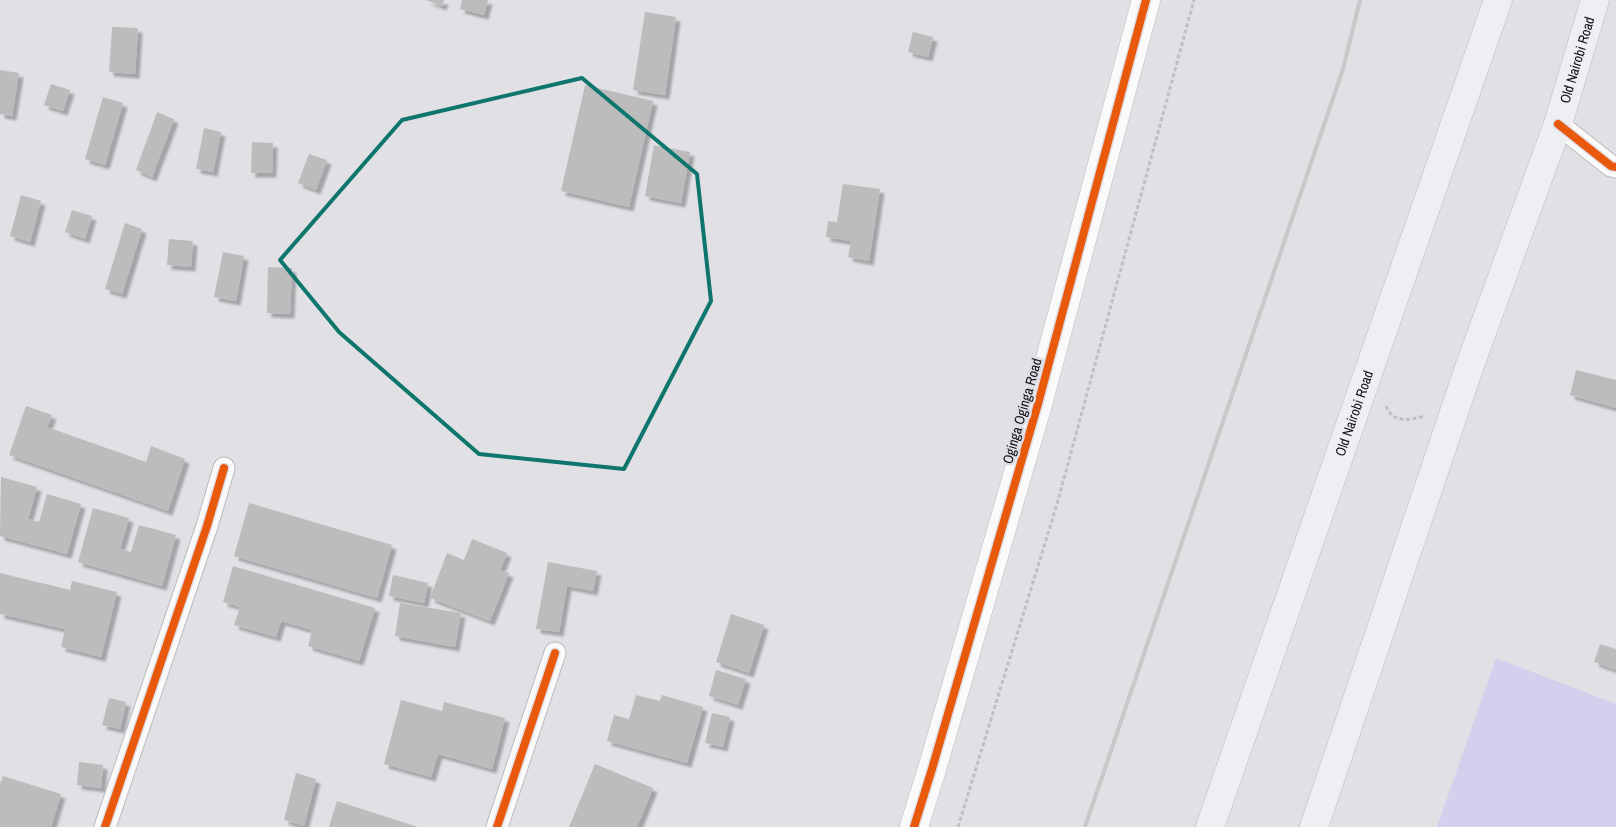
<svg xmlns="http://www.w3.org/2000/svg" width="1616" height="827" viewBox="0 0 1616 827" font-family="'Archivo Narrow',sans-serif">
<defs>
<filter id="shadow"><feDropShadow dx="4.5" dy="4.5" stdDeviation="1" flood-color="#0004"/></filter>
</defs>
<rect width="100%" height="100%" fill="#e0e0e5"/>
<!-- green -->
<path fill="#d2d0ed" d="M1496,658L1616,704V827H1437Z"/>
<!-- building -->
<path fill="#bcbcbd" filter="url(#shadow)" d="M426,0H444L442,6Z
M462,0H488L484,15L460,9Z
M645,12L676,17L665,95L633,90Z
M112,27L138,28L135,74L109,72Z
M913,32L933,37L928,57L908,52Z
M0,70L19,73L12,116L0,114Z
M51,84L70,90L63,111L44,105Z
M585,85L653,101L629,207L561,191Z
M103,97L123,103L105,165L85,159Z
M157,112L174,119L152,177L136,170Z
M204,128L221,132L213,172L196,169Z
M252,142L273,143L272,173H251Z
M654,145L690,152L681,203L645,196Z
M309,154L327,160L316,190L298,183Z
M843,184L880,189L869,261L848,257L851,241L826,237L828,221L837,222Z
M21,195L41,201L30,242L10,236Z
M72,210L92,216L85,239L65,232Z
M125,223L142,229L122,294L105,289Z
M169,239L193,241L191,267L167,265Z
M223,252L244,256L236,301L214,297Z
M268,267L292,268L290,314L267,313Z
M1576,370L1616,380V408L1570,395Z
M26,406L52,415L47,427L146,462L151,446L185,459L168,511L9,455Z
M1,477L37,487L28,519L39,522L47,494L81,504L67,554L0,536Z
M249,503L392,545L377,598L234,556Z
M93,508L129,518L120,549L131,552L139,525L176,535L162,586L78,562Z
M472,539L507,553L500,570L509,573L490,621L430,598L447,553L464,560Z
M548,562L597,571L593,591L567,586L559,632L536,629Z
M233,566L375,608L359,661L308,646L312,630L281,621L276,637L234,625L240,607L223,602Z
M0,573L70,590L72,581L117,592L101,657L61,647L65,629L0,614Z
M393,575L428,583L424,603L389,596Z
M400,603L461,613L455,647L395,636Z
M731,614L764,625L749,673L716,662Z
M1600,644L1616,649V670L1594,662Z
M716,670L746,679L738,705L709,696Z
M636,695L660,701L662,695L703,707L687,763L607,741L614,715L629,719Z
M109,698L126,702L120,729L102,725Z
M401,700L442,711L444,702L505,718L492,769L438,754L431,777L384,764Z
M712,713L730,717L723,747L705,743Z
M79,762L103,765L101,788L77,785Z
M595,764L653,788L637,827H569Z
M296,773L316,779L304,826L284,820Z
M3,776L61,794L51,827H0V784Z
M337,801L418,827H329Z"/>
<g fill="none" stroke-linecap="round" stroke-linejoin="round">
<!-- street casing -->
<g stroke="#bcbcbf" stroke-width="23">
<path id="street" d="M1558,124L1611,166L1616,167
M105,827L207,526L224,468
M497,827L555,653"/>
</g>
<!-- secondary casing -->
<g stroke="#bcbcbf" stroke-width="29">
<path id="secondary" d="M914,827L932,769L1038,404L1146,0"/>
</g>
<!-- highway casing -->
<g stroke="#bbbbbd" stroke-width="29">
<g id="highway">
<path id="s1" d="M1210,827L1498,0"/>
<path id="s2" d="M1314,827L1470,365L1558,124L1595,0"/>
</g>
</g>
<!-- path -->
<path stroke="#c0c0c1" stroke-width="3" stroke-dasharray="4 2.5" stroke-linecap="butt" d="M1386,406C1393,424 1409,420 1425,416
M958,827L1057,504L1194,0"/>
<!-- street -->
<use href="#street" stroke="#fafafb" stroke-width="21"/>
<!-- secondary -->
<use href="#secondary" stroke="#fafafb" stroke-width="28"/>
<!-- highway -->
<use href="#highway" stroke="#efeff3" stroke-width="28"/>
<!-- rail -->
<path stroke="#c8c8c9" stroke-width="4" d="M1085,827L1343,69L1360,0"/>
<!-- cycleway casing -->
<g stroke="#dfdee7" stroke-width="11">
<path id="cycleway" d="M1558,124L1611,166L1616,167
M105,827L207,526L224,468
M497,827L555,653
M914,827L932,769L1038,404L1146,0"/>
</g>
<!-- cycleway -->
<use href="#cycleway" stroke="#e8590c" stroke-width="8"/>
</g>
<!-- marked area -->
<path fill="none" stroke="#0f766e" stroke-width="4" stroke-linejoin="round" d="M582,78L697,174L711,301L624,469L479,454L339,332L280,260L402,120Z"/>
<g text-anchor="middle" dominant-baseline="central" stroke-width="5" stroke-linejoin="round" paint-order="stroke">
<!-- street labels -->
<g font-size="14" fill="#0f0f12" stroke="#dfdee7">
<text stroke="none"><textPath href="#s2" startOffset="811">Old Nairobi Road</textPath></text>
<text transform="translate(1022 411) rotate(-74)">Oginga Oginga Road</text>
<text stroke="none"><textPath href="#s1" startOffset="438">Old Nairobi Road</textPath></text>
</g>
</g>
</svg>
